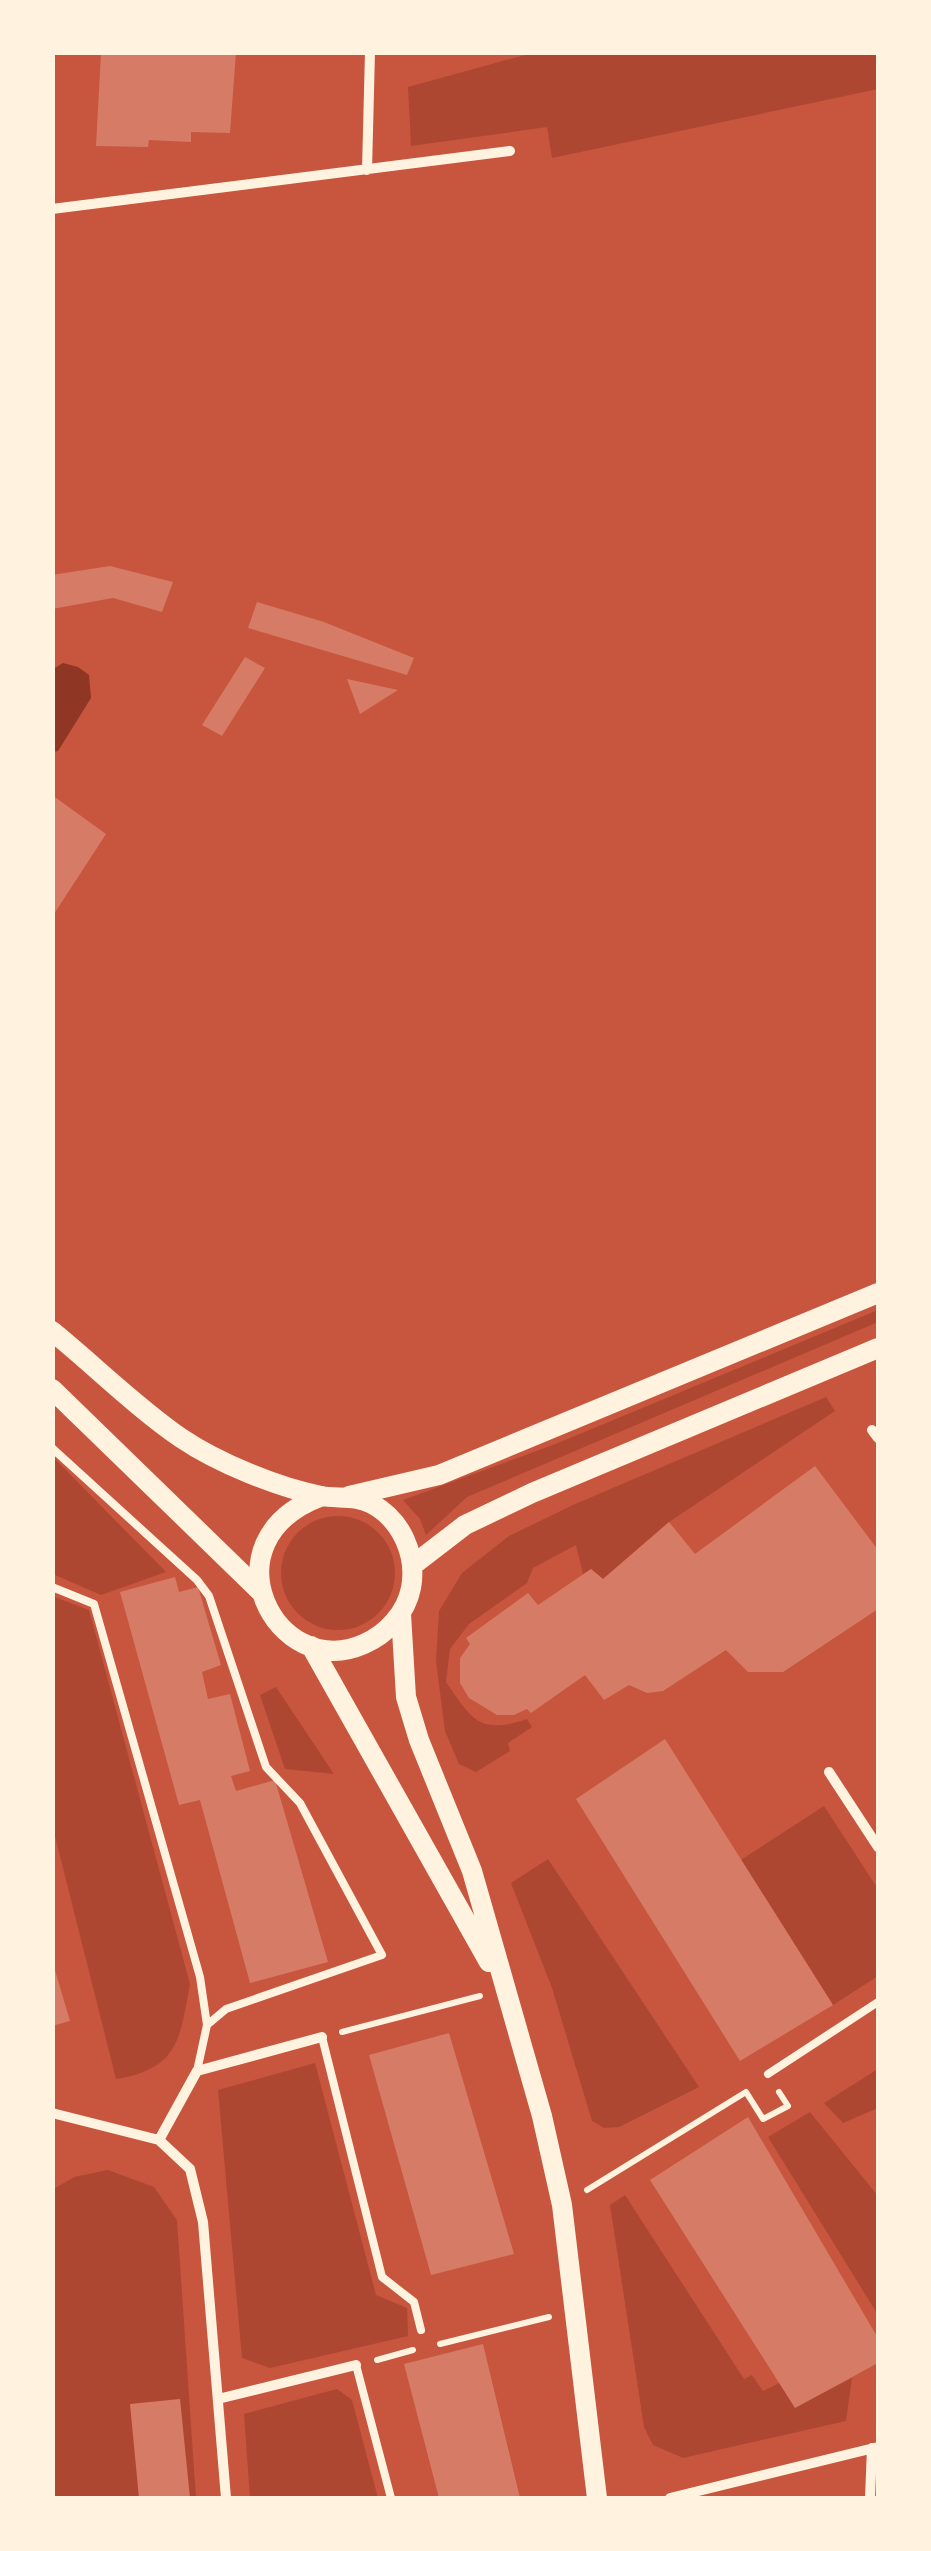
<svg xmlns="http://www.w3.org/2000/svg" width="931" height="2551" viewBox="0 0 931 2551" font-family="Overpass,sans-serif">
<rect width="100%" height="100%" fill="#c8553d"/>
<!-- green -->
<path fill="#ae4732" d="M536,52L878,53V89L552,158L547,127L411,146L408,87Z
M878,1310V1322L467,1497L426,1535L420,1519L403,1500L558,1443Z
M826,1397L835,1411L669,1522L603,1579L591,1569L583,1574L576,1545L533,1568L527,1583L469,1624L450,1649L446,1682C472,1720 480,1735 527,1719L532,1727L508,1743L510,1751L476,1772L459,1764L445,1731L436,1661L439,1611L462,1573L509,1536L573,1505Z
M55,1459L166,1572L101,1595L53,1574Z
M281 1573a57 57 0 1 1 114 0a57 57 0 1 1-114 0Z
M52,1596L89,1610L190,1984C180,2038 179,2069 116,2079L53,1828Z
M276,1687L334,1774L285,1769L260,1695Z
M824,1806L878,1889V1976L833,2005L741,1860Z
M548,1859L699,2087L619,2127L604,2128L592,2121L552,1988L511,1883Z
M315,2063L376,2295L407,2308L408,2336L270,2368L242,2358L218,2090Z
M878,2069V2108L843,2123L824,2103Z
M810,2112L878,2196V2315L768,2137Z
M108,2170L154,2187L177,2220L196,2498H53L52,2190L74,2177Z
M625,2195L744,2379L752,2375L763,2391L781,2382L796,2407L852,2378L846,2421L683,2458L653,2445L644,2427L610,2205Z
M337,2389L352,2400L378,2498H250L244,2414Z"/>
<!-- water -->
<path fill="#8f3625" d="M63,663L78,667L89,675L91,698L58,751L53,752V669Z"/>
<!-- building -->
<path fill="#d67c66" d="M236,52L230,133L191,132V142L149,140L148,147L96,146L101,53Z
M110,566L173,582L162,612L113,598L52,609V575Z
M257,602L324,622L414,658L407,675L248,628Z
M245,657L265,668L222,736L202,725Z
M347,679L398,690L360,714Z
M52,795L106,834L52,917Z
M815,1466L878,1550V1609L783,1672H748L726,1650L663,1691L647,1693L629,1685L604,1700L585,1675L531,1713L527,1709L514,1715H497L469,1698L460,1683V1658L470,1644L466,1638L528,1593L538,1605L591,1569L603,1579L669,1522L695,1554Z
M175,1577L179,1592L198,1587L221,1665L202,1672L208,1699L230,1694L250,1771L231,1776L236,1791L275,1780L328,1962L250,1983L200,1800L179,1805L120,1592Z
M665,1739L833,2005L740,2061L576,1799Z
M52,1960L70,2021L52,2026Z
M449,2033L514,2254L431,2275L369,2055Z
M748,2117L878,2338V2363L795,2408L650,2180Z
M483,2344L520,2498H439L404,2364Z
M180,2399L190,2498H139L130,2404Z"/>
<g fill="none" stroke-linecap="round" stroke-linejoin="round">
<!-- path -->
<path stroke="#fff3e0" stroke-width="6" d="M342,2032L480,1996
M587,2190L746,2092L763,2119L788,2106L779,2092
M440,2344L549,2317
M377,2360L413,2350"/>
<!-- service -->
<path stroke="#fff3e0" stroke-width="8" d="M52,1448L197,1580L209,1596L266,1767L300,1803L382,1955L226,2009L207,2025
M52,1587L94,1604L200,1977L207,2025L197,2071
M322,2037L382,2277L414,2302L421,2330
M768,2074L878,2002
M356,2365L391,2498"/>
<!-- minor -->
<path stroke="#fff3e0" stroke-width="10" d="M367,170L370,52
M52,209L510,151
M872,1430L878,1438
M829,1772L878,1847
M52,2113L159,2140L190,2169L203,2222L226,2498
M159,2140L197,2071L322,2037
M218,2399L356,2365
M670,2498L878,2447
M870,2498L872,2448"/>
<!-- secondary -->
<path stroke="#fff3e0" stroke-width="20" d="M52,1331C95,1366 136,1407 181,1438C218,1463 277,1487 321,1496C339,1499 355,1495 372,1504C402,1520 417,1556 411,1588C406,1613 387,1634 364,1644C276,1683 202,1540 322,1496
M52,1389L261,1592
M349,1496L439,1475L878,1293
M413,1565L465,1525L532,1493L878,1348
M401,1614L406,1697L419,1740L472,1871L542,2116L562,2205L597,2498
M311,1646L489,1962"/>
</g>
<!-- border -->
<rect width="931" height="2551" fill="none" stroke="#fff3e0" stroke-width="110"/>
</svg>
